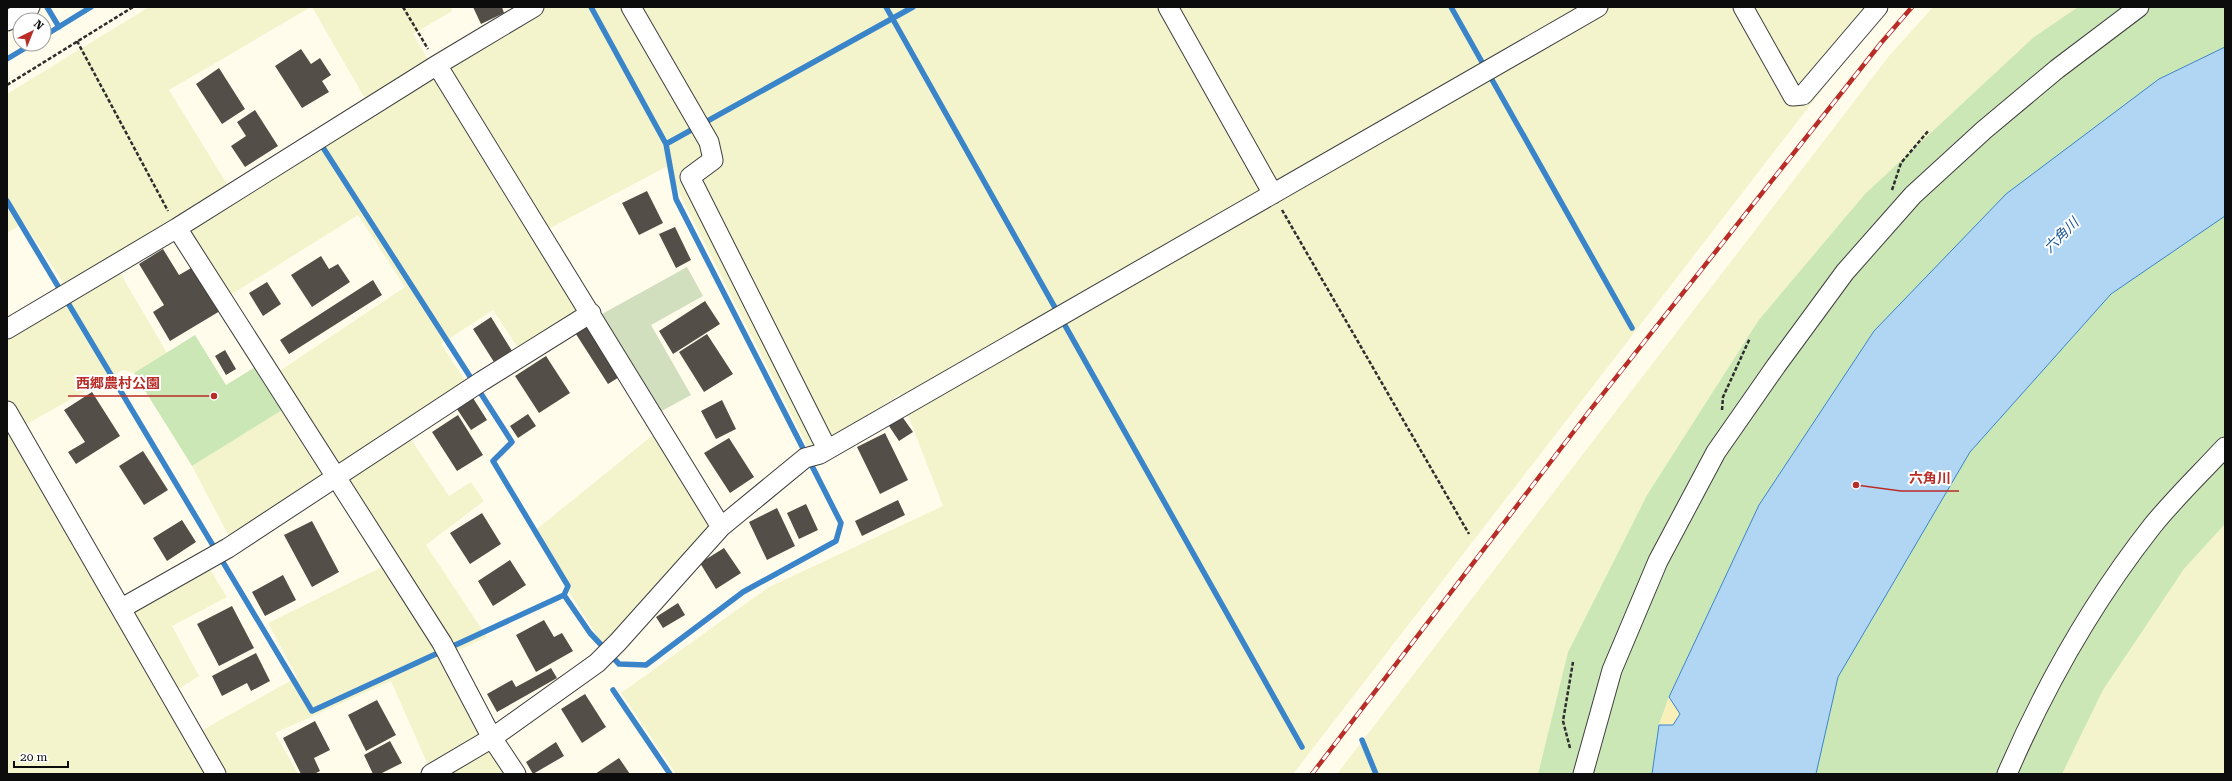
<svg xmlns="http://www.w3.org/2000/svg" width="2232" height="781" viewBox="0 0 2232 781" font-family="'Roboto Serif','Noto Sans JP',serif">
<rect width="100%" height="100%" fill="#fffceb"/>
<!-- farmland -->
<path fill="#f3f3cc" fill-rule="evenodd" d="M149,7H311L169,90L230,189L367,102L312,7H451L452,11L413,34L437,75L546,7H1886L1293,774H676L621,693L769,587L943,506L900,394L811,453L666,167L537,235L585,312L520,351L493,310L441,344L466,382L402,426L449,496L471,482L484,501L426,545L487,637L446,656L509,774H432L391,681L275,733L298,774H7V335L71,295L24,223L7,233V94ZM358,215L405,287L269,378L287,407L192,466L232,542L331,475L384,566L268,623L297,677L201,731L177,690L199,676L172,626L227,597L209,568L117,617L11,433L123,370L134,373L167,353L113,261L183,219L229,296Z
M1933,7H2078L2034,37L1758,321L1647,495L1568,652L1538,774H1337L1889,56Z
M653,435L710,525L604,647L532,533Z
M2225,524V774H2062L2103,690L2184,569Z"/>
<!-- green -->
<path fill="#cce7b6" d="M2078,7H2225V47L2159,79L1874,331L1759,505L1669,697L1659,725L1652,774H1538L1568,652L1647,495L1758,321L1865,194L2034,37Z
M2225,216V524L2184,569L2103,690L2062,774H1816L1838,677L1970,452L2111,294Z
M195,335L226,385L260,364L287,407L192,466L134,373Z"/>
<!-- sand -->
<path fill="#f9f0b9" d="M1669,697L1680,713L1674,725H1659Z"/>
<!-- cemetery -->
<path fill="#d1dfbe" d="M687,267L703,296L651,325L691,395L658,413L602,314Z"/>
<!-- water -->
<path fill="#b1d6f4" stroke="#3a84c9" d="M2225,47V216L2111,294L1970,452L1838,677L1816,774H1652L1659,725H1673L1680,714L1669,697L1759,505L1874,331L2006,194L2159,79Z"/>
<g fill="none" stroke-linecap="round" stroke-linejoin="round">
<!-- stream -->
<path stroke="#3a84c9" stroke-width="5.5" d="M47,7L59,27
M886,7L1302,747
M1451,7L1632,328
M44,36L91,7
M7,59L32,44
M666,144L913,7
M322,146L512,442L493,461L568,586L564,595
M7,201L312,711L564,595L590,633L619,664L646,665L743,592L836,541L841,523L676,199L666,144L591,7
M613,690L670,774
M1362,740L1376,774"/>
</g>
<!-- building -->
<path fill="#544e48" d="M473,7H502L504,13L481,24Z
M301,49L311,64L320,58L331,75L322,81L329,92L302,108L275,66Z
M219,68L245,109L222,124L196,84Z
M255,110L278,146L245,167L231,146L246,136L237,122Z
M647,191L663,223L639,235L622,203Z
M675,227L691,260L676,268L659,234Z
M163,249L179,275L193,267L220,311L170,341L153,312L164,305L139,264Z
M321,256L329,269L338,264L350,282L312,307L291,275Z
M373,280L382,295L289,354L280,340Z
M267,282L281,304L263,316L249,293Z
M705,301L720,324L673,354L659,331Z
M491,317L512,351L494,362L473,329Z
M587,323L621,376L608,384L574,331Z
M707,334L733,374L704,392L679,352Z
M225,350L236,369L226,375L215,356Z
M546,356L570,393L539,413L515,376Z
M92,392L120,436L76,464L68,452L85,442L64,410Z
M473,398L487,420L471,430L457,409Z
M722,400L736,429L716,439L701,411Z
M528,414L536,426L518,438L510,426Z
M458,415L483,455L457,471L432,432Z
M901,415L913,432L899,441L887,423Z
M885,433L908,480L880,494L857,447Z
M729,438L754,477L730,493L704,453Z
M143,451L168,490L144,505L119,466Z
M898,500L905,515L862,536L855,521Z
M806,504L818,530L799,539L787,513Z
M777,508L795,546L767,560L749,522Z
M482,513L501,544L470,564L450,533Z
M182,520L196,542L167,561L153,538Z
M312,521L339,572L312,587L284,535Z
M724,548L741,573L716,589L700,563Z
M510,560L526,585L493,606L478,581Z
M283,575L296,600L265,616L252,592Z
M678,603L685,615L663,628L656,617Z
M232,606L254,648L219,666L197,624Z
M544,620L554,637L562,633L573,651L536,672L516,635Z
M256,653L270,681L251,691L247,683L222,696L212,676Z
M551,668L557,678L497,712L487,694L512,680L516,687Z
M585,694L606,727L582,743L561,709Z
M377,700L396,735L366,751L348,715Z
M315,721L330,750L314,758L320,771L314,774H301L283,738Z
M390,741L402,763L380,774H373L364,755Z
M556,742L564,756L533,774L526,762Z
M619,758L630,774H595Z"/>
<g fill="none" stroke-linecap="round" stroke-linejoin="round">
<!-- street casing -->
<g stroke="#3f3f3f" stroke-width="21">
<path id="street" d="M631,7L709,142L713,160L690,177L827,449
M1168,7L1273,194
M1743,7L1793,96L1803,95L1878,7
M7,21L30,7
M437,65L721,527
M177,228L442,643L492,738L516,774
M7,329L177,228L437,65L534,7
M7,411L216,774
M122,608L228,548L482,381L591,313
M431,774L492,738L597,663L618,642L721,527L805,458L820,454L1598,7
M1583,774L1612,670L1658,561L1716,452L1776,366L1845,272L1913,195L1984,130L2057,69L2139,7
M2007,774C2045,686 2093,601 2153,525C2175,498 2201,473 2225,447"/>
</g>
<!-- path -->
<path stroke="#2e2e2e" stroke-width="2.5" stroke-dasharray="4 2" stroke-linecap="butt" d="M403,7L428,49
M77,41L168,211
M7,85L133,7
M1892,190L1901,163L1929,130
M1282,210L1469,534
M1722,410L1723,397L1750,338
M1570,748L1563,721L1573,662"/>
<!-- street -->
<use href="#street" stroke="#fff" stroke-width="19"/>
<!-- rail casing -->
<g stroke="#b82d28" stroke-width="4.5">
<path id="rail" d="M1312,774L1591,409L1881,43L1912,7"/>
</g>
<!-- rail -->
<use href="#rail" stroke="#fff" stroke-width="3" stroke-dasharray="9" stroke-linecap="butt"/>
</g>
<g text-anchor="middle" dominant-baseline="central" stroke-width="4" stroke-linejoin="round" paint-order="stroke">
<!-- water labels -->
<g font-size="14" font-style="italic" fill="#19579a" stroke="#fff">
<text transform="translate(2061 235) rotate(-45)">六角川</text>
</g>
</g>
<!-- callouts -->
<path fill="none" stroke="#b82d28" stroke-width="1.5" d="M214 396L168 396H68M1856 485L1901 491H1959"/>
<g fill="#b82d28" stroke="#fff" stroke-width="1.5">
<circle cx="214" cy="396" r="4"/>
<circle cx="1856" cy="485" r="4"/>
</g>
<g font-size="14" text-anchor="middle" font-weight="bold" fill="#b82d28" stroke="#fff" stroke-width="4" stroke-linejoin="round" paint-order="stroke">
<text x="118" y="388">西郷農村公園</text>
<text x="1930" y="483">六角川</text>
</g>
<!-- border -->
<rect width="2232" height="781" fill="none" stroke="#0c0c0c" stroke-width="16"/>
<!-- north arrow -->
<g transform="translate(32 32) rotate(43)"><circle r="19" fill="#ffffff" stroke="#9e9e9e"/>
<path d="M0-3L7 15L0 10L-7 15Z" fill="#b82d28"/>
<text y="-6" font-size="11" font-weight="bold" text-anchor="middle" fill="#0c0c0c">N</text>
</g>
<!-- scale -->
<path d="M14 761v6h54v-6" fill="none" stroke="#0c0c0c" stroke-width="2"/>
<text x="20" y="761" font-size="12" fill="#0c0c0c" stroke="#ffffff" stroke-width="3" paint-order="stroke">20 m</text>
</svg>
